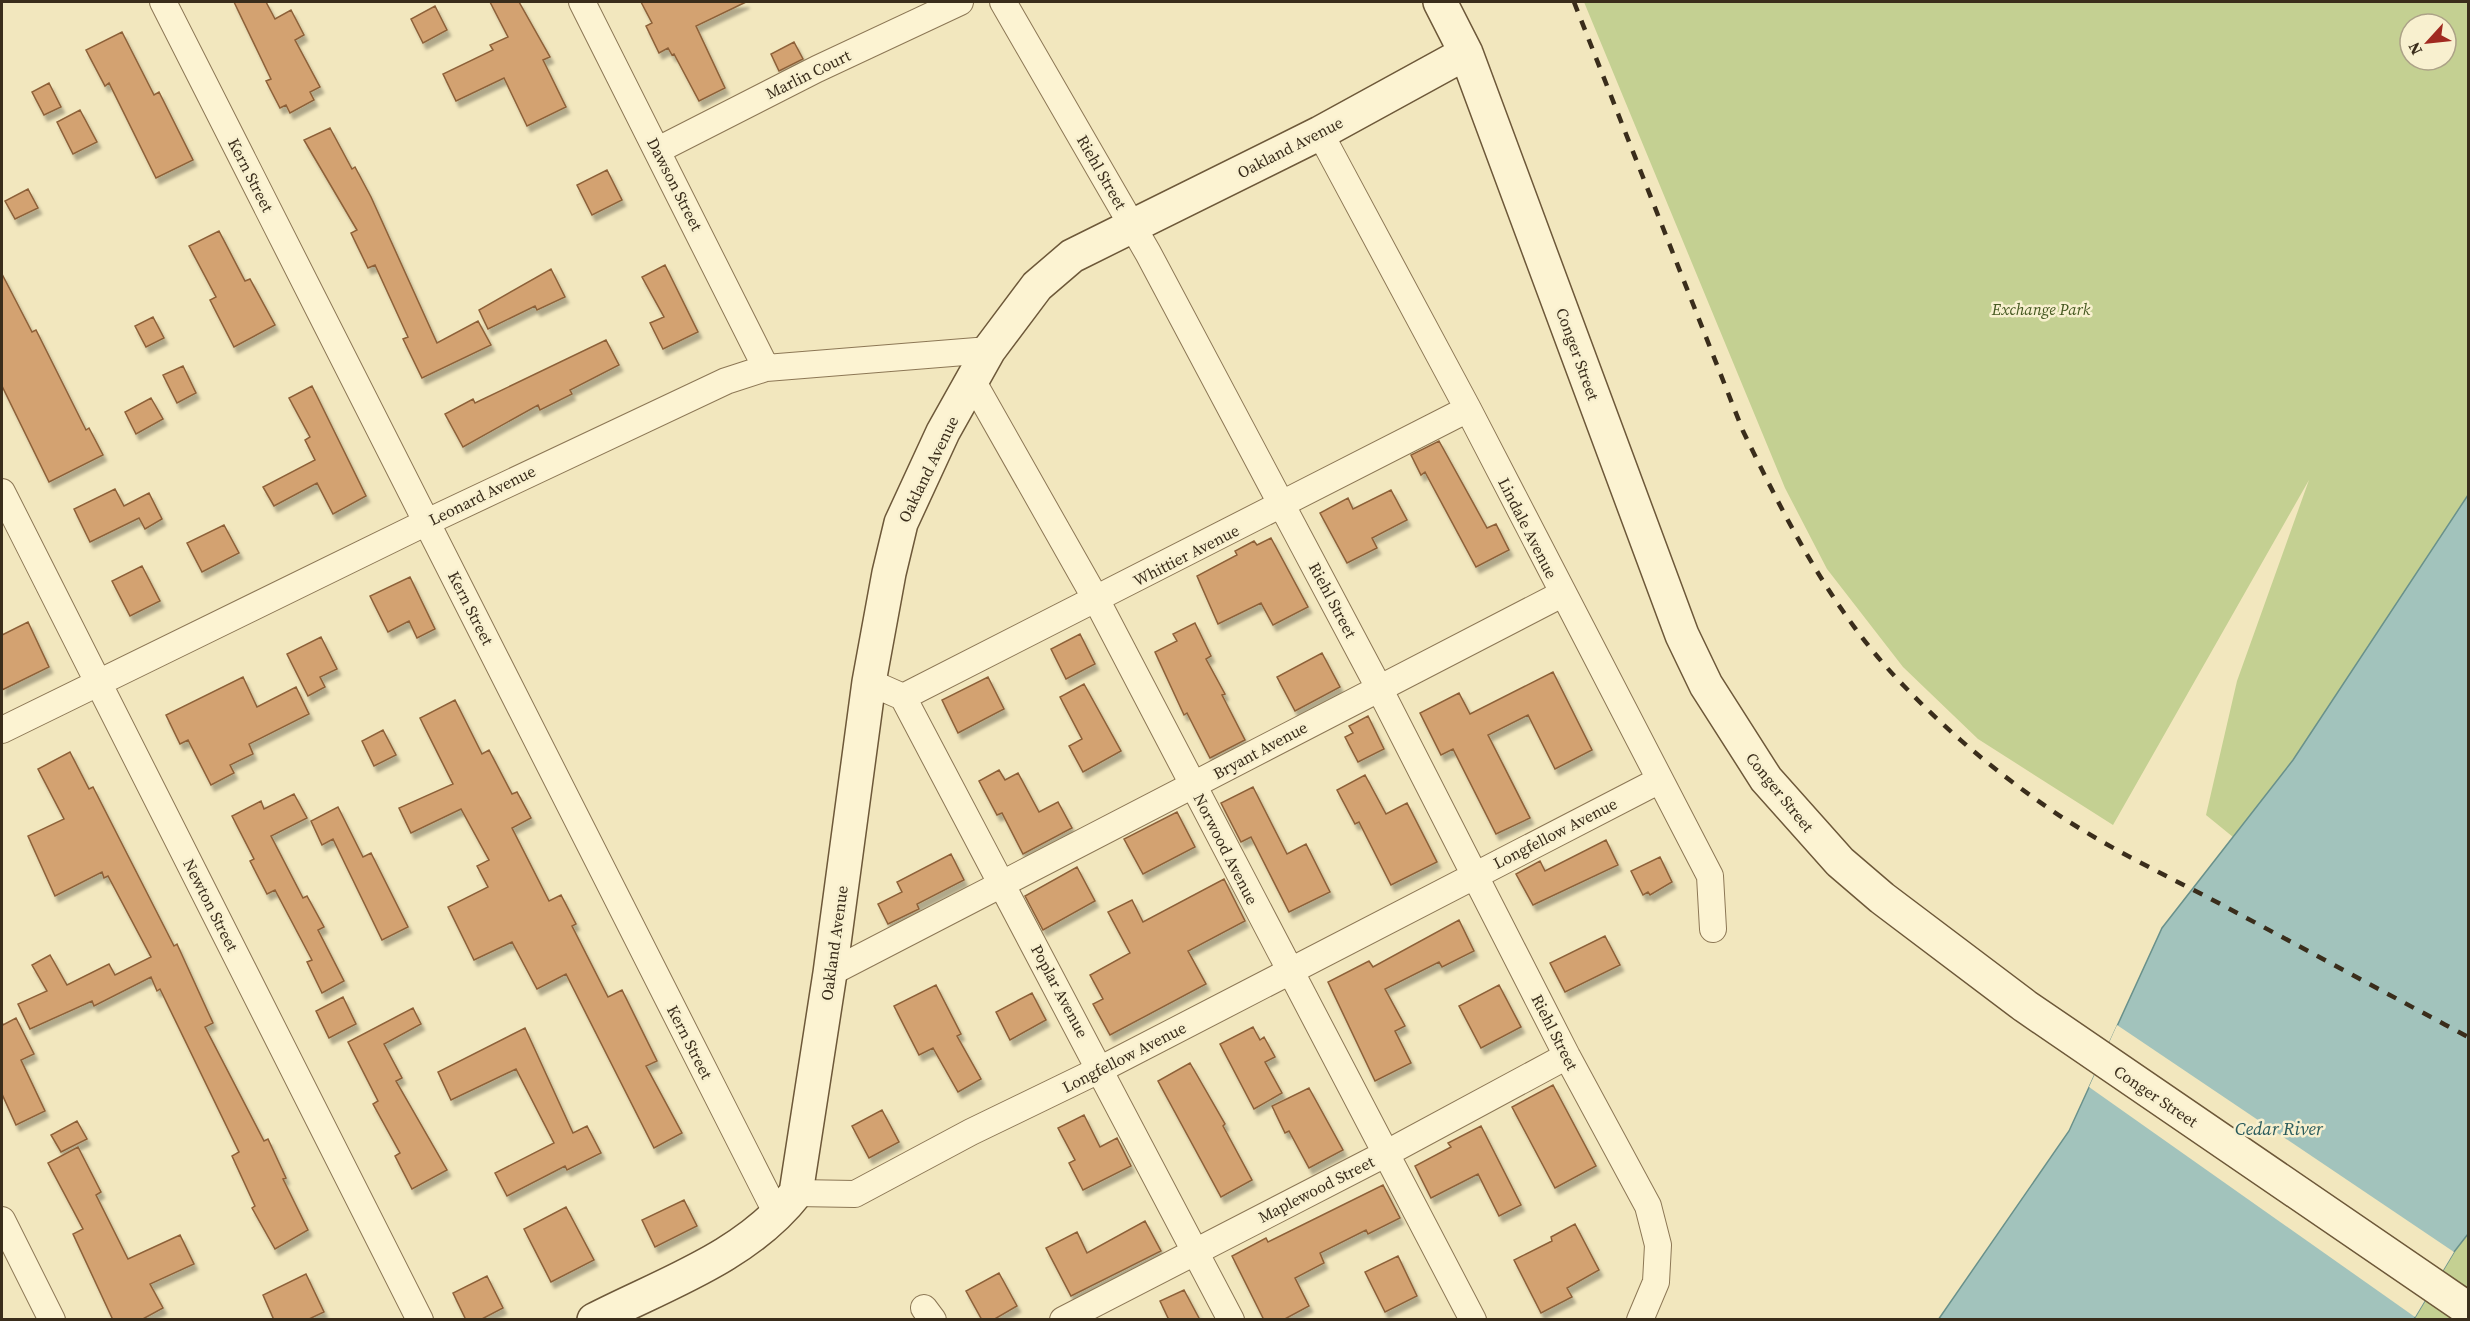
<svg xmlns="http://www.w3.org/2000/svg" width="2470" height="1321" viewBox="0 0 2470 1321" font-family="'Source Serif 4',serif">
<defs>
<filter id="shadow"><feDropShadow dx="3.5" dy="6" stdDeviation="1.5" flood-color="#0004"/></filter>
</defs>
<rect width="100%" height="100%" fill="#f2e7be"/>
<!-- green -->
<path fill="#c4d092" fill-rule="evenodd" d="M1584,2H2468V495L2293,760L2233,837L2206,815L2237,681L2309,480L2113,825L1978,739L1903,667L1827,569L1785,488ZM2410,24H2446V60H2410Z
M2468,1234V1319L2414,1320L2454,1252Z"/>
<!-- water -->
<path fill="#a2c3bc" stroke="#69918b" stroke-width="1.5" d="M2468,495V1234L2454,1252L2414,1319L1938,1320L2069,1131L2162,928L2293,760Z"/>
<!-- pier -->
<path fill="#f2e7be" d="M2117,1025L2454,1252L2415,1317L2089,1087Z"/>
<!-- building -->
<path fill="#d3a271" stroke="#8d6139" stroke-width="1.5" filter="url(#shadow)" d="M234,2H266L275,19L291,10L304,35L295,40L320,87L310,92L314,100L290,113L286,105L280,108L266,81L271,79Z
M490,2H519L550,57L543,60L566,107L527,126L504,78L456,101L443,74L493,50L490,45L508,37Z
M641,2H746L696,26L725,88L699,101L674,54L672,55L668,48L659,53L646,26L652,23Z
M435,6L447,30L423,43L411,19Z
M122,32L154,95L159,92L193,160L156,178L109,83L105,86L86,50Z
M794,42L803,59L779,71L771,54Z
M49,83L61,107L44,115L32,92Z
M80,110L97,142L73,154L57,122Z
M330,128L352,169L355,167L371,197L437,343L478,321L491,345L422,378L403,339L408,337L375,265L368,268L351,233L357,230L304,140Z
M607,170L622,200L592,215L577,185Z
M28,189L38,208L15,219L5,201Z
M219,231L245,281L250,279L275,325L234,347L210,300L216,297L189,246Z
M665,265L698,332L663,349L650,323L664,317L642,277Z
M551,269L565,297L537,310L535,306L488,329L479,310Z
M2,274L32,332L36,330L86,430L89,428L103,455L49,482L2,386Z
M153,317L164,338L146,347L135,326Z
M606,340L619,365L570,390L572,394L540,410L538,405L463,447L445,414L473,399L475,403Z
M183,366L196,393L177,403L163,375Z
M312,386L366,496L333,514L317,483L274,506L263,487L315,460L305,440L310,437L289,398Z
M151,398L163,419L136,434L125,412Z
M1439,441L1487,528L1496,524L1509,550L1476,567L1425,472L1421,475L1411,455Z
M115,489L124,506L149,493L162,519L145,529L139,518L90,542L74,509Z
M1391,490L1407,520L1372,538L1377,548L1347,563L1320,513L1348,498L1353,509Z
M224,525L239,553L202,572L187,543Z
M1271,538L1308,607L1273,625L1261,603L1218,624L1197,576L1237,555L1235,551L1254,541L1257,545Z
M142,566L160,601L130,616L112,581Z
M410,577L435,629L417,638L409,621L388,632L370,596Z
M28,622L49,667L2,690V635Z
M1195,623L1211,656L1206,659L1225,694L1222,695L1245,740L1210,758L1187,713L1184,715L1155,652L1177,641L1173,634Z
M1080,634L1095,664L1066,679L1051,649Z
M321,637L337,669L320,677L325,687L308,696L287,654Z
M1322,653L1340,687L1295,711L1277,677Z
M1553,672L1592,750L1555,769L1528,715L1488,735L1530,818L1496,834L1453,749L1441,755L1420,713L1459,693L1470,714Z
M243,677L257,707L296,687L309,714L249,744L253,754L230,765L234,773L211,785L188,740L180,744L166,715Z
M988,677L1004,709L958,733L942,700Z
M1084,684L1121,751L1083,772L1069,746L1082,739L1060,697Z
M455,700L482,754L489,750L512,794L517,792L531,818L512,828L549,901L561,895L576,924L572,926L608,997L622,990L657,1061L646,1066L682,1133L654,1148L566,974L537,989L512,942L474,960L448,907L488,887L477,866L489,860L461,809L411,833L399,808L453,784L420,718Z
M1368,716L1384,749L1358,762L1345,737L1353,733L1349,726Z
M383,730L396,755L374,766L362,741Z
M70,752L89,789L93,787L174,946L177,944L213,1023L205,1027L264,1141L268,1139L286,1178L283,1179L308,1230L275,1249L252,1208L255,1206L232,1156L239,1152L160,989L157,991L151,977L94,1006L92,1001L30,1029L18,1004L47,991L32,965L50,955L67,985L109,964L115,975L151,957L108,876L104,878L102,872L55,896L28,836L64,819L38,769Z
M999,770L1005,780L1018,773L1039,812L1058,802L1072,828L1023,854L1002,813L997,815L979,781Z
M1365,775L1386,814L1407,803L1437,862L1391,885L1359,822L1355,824L1337,790Z
M1253,787L1287,854L1306,844L1330,892L1289,912L1251,837L1241,842L1221,803Z
M294,794L307,818L271,836L303,898L307,896L324,927L318,930L344,981L322,993L307,962L312,960L275,890L267,894L250,861L254,859L232,816L261,801L264,809Z
M338,807L363,857L371,853L408,927L382,940L333,839L322,845L311,821Z
M1177,812L1195,847L1143,874L1124,839Z
M1606,840L1618,865L1533,905L1516,874L1540,861L1545,871Z
M951,854L964,880L917,904L919,909L888,924L878,904L902,892L897,882Z
M1660,857L1672,882L1650,895L1648,892L1643,895L1631,871Z
M1077,867L1095,901L1043,930L1025,896Z
M1224,879L1245,921L1188,951L1206,984L1110,1035L1093,1004L1103,999L1090,975L1130,953L1108,912L1132,900L1143,922Z
M1459,920L1474,951L1442,967L1439,962L1385,989L1405,1026L1395,1031L1411,1063L1375,1081L1328,982L1369,961L1373,967Z
M1605,936L1620,965L1565,992L1550,963Z
M936,985L961,1034L957,1036L981,1079L958,1092L933,1048L919,1055L894,1006Z
M1499,985L1521,1027L1481,1048L1459,1006Z
M1032,993L1046,1020L1010,1040L996,1012Z
M343,997L356,1024L329,1038L316,1011Z
M413,1008L421,1024L384,1044L402,1078L396,1081L447,1170L412,1189L395,1156L400,1153L373,1104L378,1101L348,1042Z
M16,1018L34,1054L21,1060L45,1111L16,1125L2,1094V1022L3,1025Z
M1253,1027L1260,1040L1264,1037L1275,1057L1265,1062L1282,1093L1254,1109L1220,1044Z
M525,1028L573,1133L587,1126L601,1153L567,1170L565,1166L507,1196L495,1173L554,1143L516,1069L451,1100L438,1072Z
M1190,1063L1225,1124L1223,1126L1252,1180L1221,1197L1158,1081Z
M1553,1085L1596,1166L1555,1188L1512,1107Z
M1309,1088L1343,1150L1309,1168L1289,1131L1285,1133L1272,1106Z
M882,1110L899,1142L869,1158L852,1126Z
M1084,1115L1100,1147L1117,1138L1131,1166L1083,1190L1069,1163L1075,1160L1058,1128Z
M77,1121L87,1139L61,1152L51,1135Z
M1481,1126L1521,1205L1499,1216L1478,1174L1431,1198L1415,1166L1451,1147L1448,1143Z
M78,1147L101,1192L96,1195L128,1259L180,1235L194,1264L150,1284L163,1308L141,1320H113L73,1234L83,1229L48,1163Z
M1383,1185L1400,1218L1368,1234L1366,1230L1320,1253L1324,1263L1295,1278L1309,1306L1283,1320H1264L1232,1256L1266,1238L1268,1242Z
M684,1200L697,1226L655,1247L642,1220Z
M566,1207L594,1260L551,1282L524,1229Z
M1145,1221L1161,1251L1071,1296L1046,1248L1077,1232L1087,1253Z
M1575,1224L1599,1270L1567,1288L1572,1297L1541,1313L1514,1260L1552,1241L1551,1237Z
M1398,1256L1417,1296L1385,1312L1365,1272Z
M999,1273L1017,1306L993,1320H982L966,1291Z
M306,1274L324,1312L307,1320H274L263,1295Z
M487,1276L503,1308L480,1320H466L453,1293Z
M1184,1290L1200,1320H1169L1160,1301Z"/>
<g fill="none" stroke-linecap="round" stroke-linejoin="round">
<!-- street casing -->
<g stroke="#8c7755" stroke-width="28">
<path id="street" d="M163,2L778,1216
M582,2L766,368
M1003,2L1148,253L1379,688L1567,1056L1648,1206L1658,1245L1656,1282L1640,1320
M1320,133L1468,409L1710,876L1713,929
M658,150L817,69L960,2
M973,382L1097,601L1473,1320
M2,492L420,1320
M869,682L903,697L1231,1320
M903,697L1468,409
M2,730L427,522L726,381L766,368L989,350
M830,973L1562,594
M796,1193L855,1194L971,1132L1101,1069L1658,781
M2,1220L52,1320
M924,1308L933,1320
M1063,1320L1387,1153L1567,1056"/>
</g>
<!-- secondary casing -->
<g stroke="#6d5839" stroke-width="36">
<path id="secondary" d="M1440,2L1466,53L1682,635L1706,685L1766,779L1840,862L1882,898L2025,1006L2468,1309
M594,1320C664,1284 746,1257 796,1193L830,973L869,682L889,573L901,523L943,432L989,350L1037,286L1072,256L1320,133L1466,53"/>
</g>
<!-- street -->
<use href="#street" stroke="#fcf3d2" stroke-width="26"/>
<!-- secondary -->
<use href="#secondary" stroke="#fcf3d2" stroke-width="33"/>
<!-- rail -->
<path stroke="#3a2d1b" stroke-width="4.5" stroke-dasharray="10 10" stroke-linecap="butt" d="M1574,2L1743,431C1787,522 1833,613 1904,686C1944,728 1990,767 2037,800C2096,843 2164,874 2228,908C2308,951 2388,994 2468,1037"/>
</g>
<g text-anchor="middle" dominant-baseline="central" stroke-width="5" stroke-linejoin="round" paint-order="stroke">
<!-- street labels -->
<g font-size="16" fill="#3a2d1b" stroke="#f8f0cf">
<text transform="translate(808 74) rotate(-26)">Marlin Court</text>
<text transform="translate(1290 147) rotate(-27)">Oakland Avenue</text>
<text transform="translate(1102 172) rotate(60)">Riehl Street</text>
<text transform="translate(251 175) rotate(63)">Kern Street</text>
<text transform="translate(675 184) rotate(63)">Dawson Street</text>
<text transform="translate(1578 354) rotate(70)">Conger Street</text>
<text transform="translate(928 469) rotate(-64)">Oakland Avenue</text>
<text transform="translate(482 495) rotate(-26)">Leonard Avenue</text>
<text transform="translate(1528 528) rotate(63)">Lindale Avenue</text>
<text transform="translate(1186 555) rotate(-27)">Whittier Avenue</text>
<text transform="translate(1333 600) rotate(62)">Riehl Street</text>
<text transform="translate(471 608) rotate(63)">Kern Street</text>
<text transform="translate(1260 750) rotate(-28)">Bryant Avenue</text>
<text transform="translate(1780 792) rotate(51)">Conger Street</text>
<text transform="translate(1555 833) rotate(-27)">Longfellow Avenue</text>
<text transform="translate(1226 849) rotate(63)">Norwood Avenue</text>
<text transform="translate(211 905) rotate(63)">Newton Street</text>
<text transform="translate(834 943) rotate(-82)">Oakland Avenue</text>
<text transform="translate(1060 991) rotate(62)">Poplar Avenue</text>
<text transform="translate(1555 1032) rotate(63)">Riehl Street</text>
<text transform="translate(690 1042) rotate(63)">Kern Street</text>
<text transform="translate(1124 1057) rotate(-27)">Longfellow Avenue</text>
<text transform="translate(2156 1096) rotate(34)">Conger Street</text>
<text transform="translate(1316 1189) rotate(-27)">Maplewood Street</text>
</g>
<!-- park labels -->
<g font-size="16" font-style="italic" fill="#455820" stroke="#f8f0cf">
<text x="2041" y="309">Exchange Park</text>
</g>
<!-- water labels -->
<g font-size="18" font-style="italic" fill="#295a5b" stroke="#f8f0cf">
<text x="2279" y="1128">Cedar River</text>
</g>
</g>
<!-- border -->
<rect width="2470" height="1321" fill="none" stroke="#3a2d1b" stroke-width="6"/>
<!-- north arrow -->
<g transform="translate(2428 42) rotate(243)"><circle r="28" fill="#f8f0cf" stroke="#aca287" stroke-width="1.5"/>
<path d="M0-4.5L10 22L0 15L-10 22Z" fill="#a02a20"/>
<text y="-9" font-size="16" font-weight="bold" text-anchor="middle" fill="#3a2d1b">N</text>
</g>
</svg>
